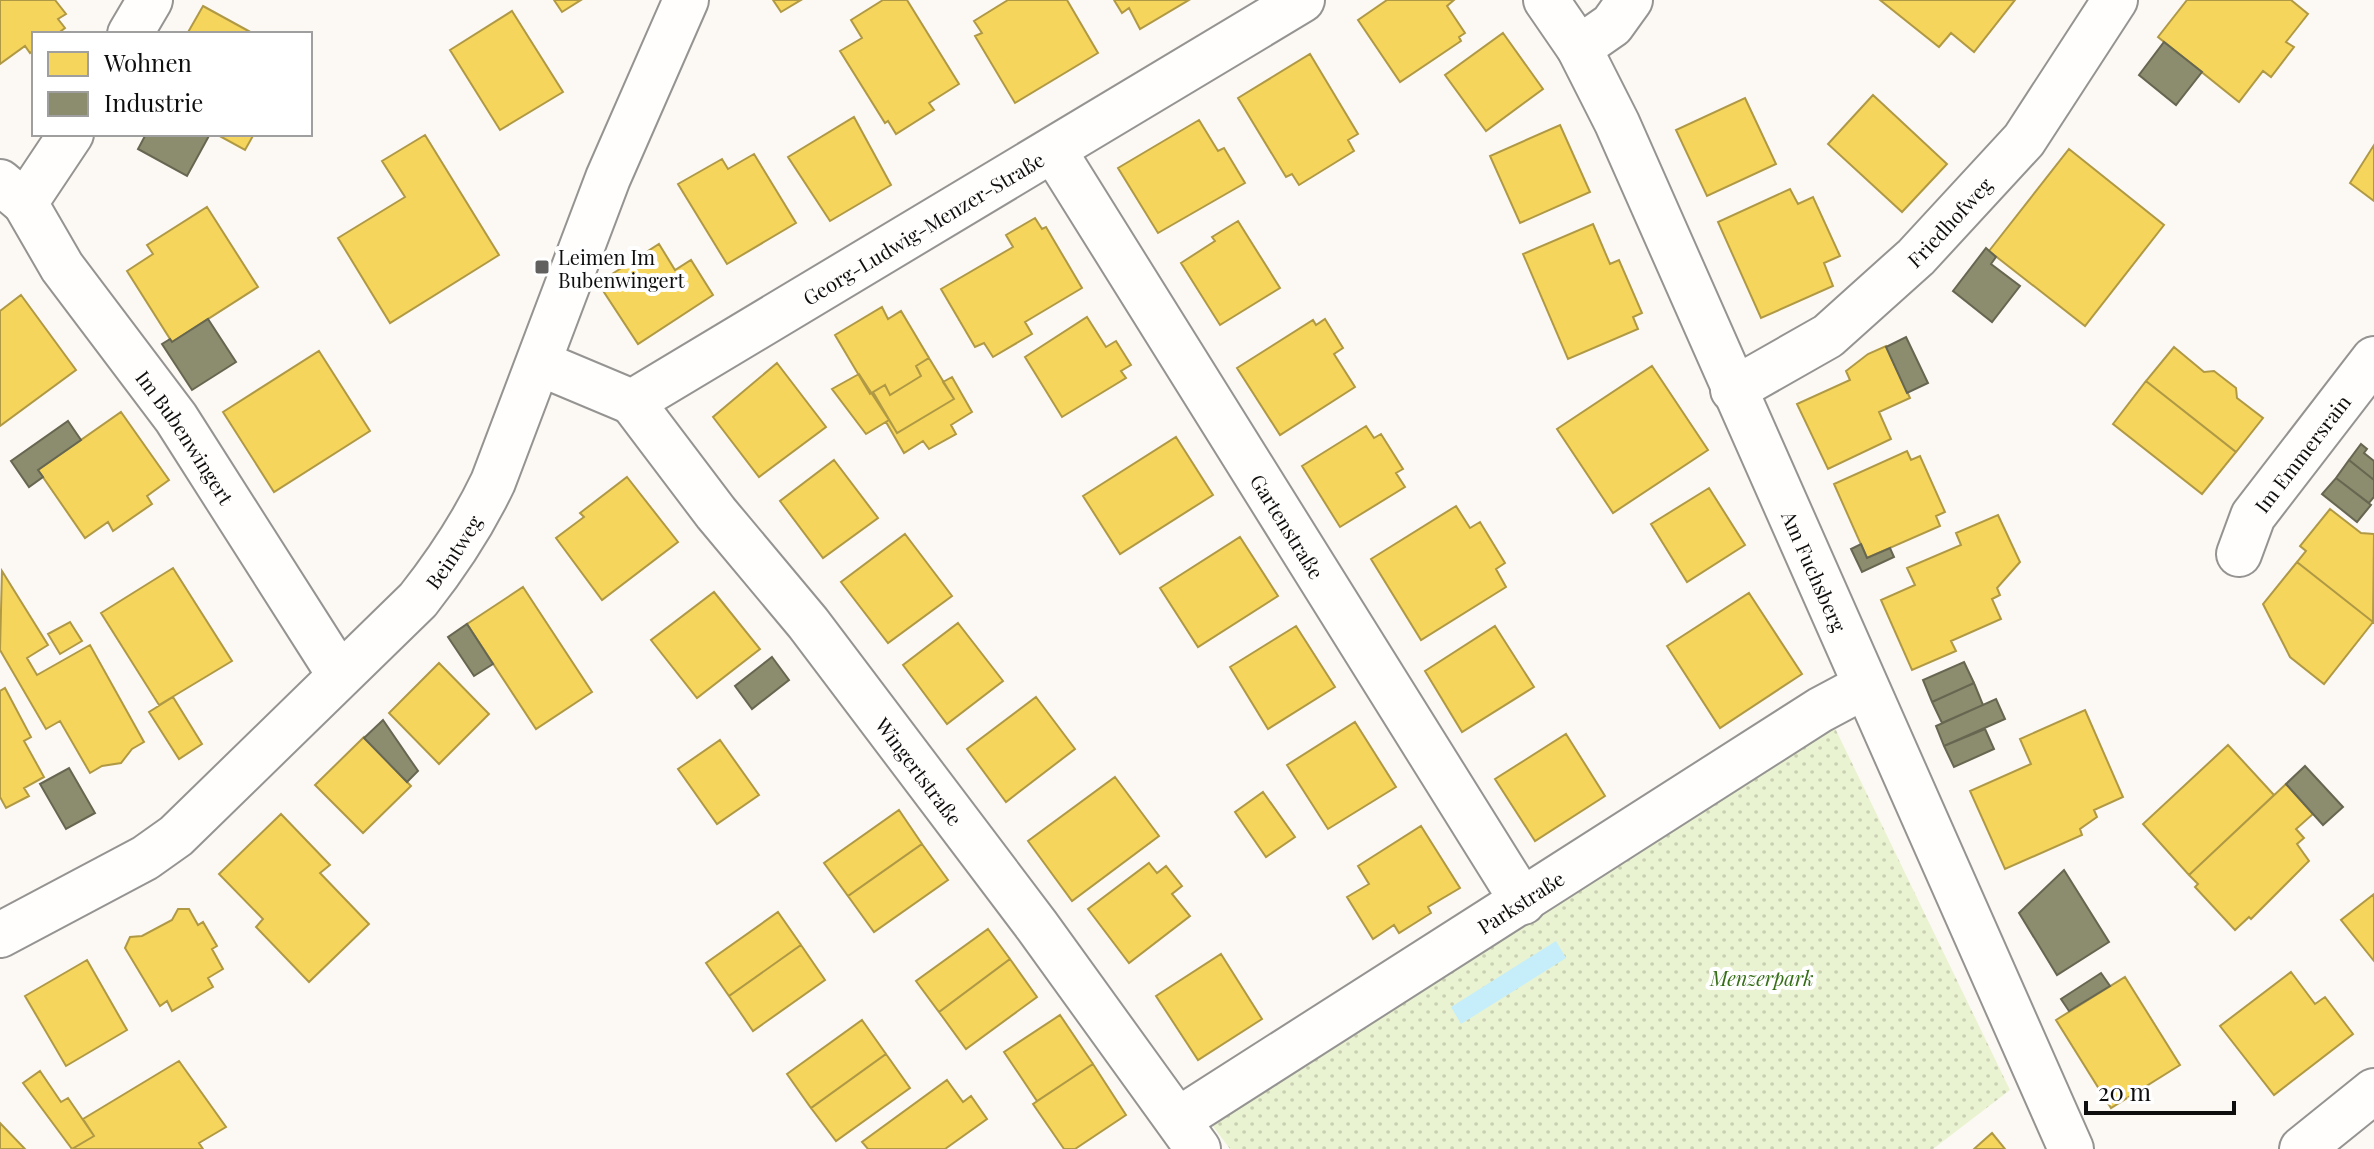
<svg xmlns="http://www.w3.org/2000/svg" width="2374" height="1149" viewBox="0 0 2374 1149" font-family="'Playfair Display',serif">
<defs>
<pattern id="green-dots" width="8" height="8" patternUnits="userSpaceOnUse" patternTransform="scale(2)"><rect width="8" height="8" fill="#eaf3d1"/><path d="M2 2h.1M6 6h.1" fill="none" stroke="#c8cfb2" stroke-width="1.8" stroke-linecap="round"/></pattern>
</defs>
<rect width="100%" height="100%" fill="#fcf9f4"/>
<!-- green -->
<path fill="url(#green-dots)" d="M1834,726L2010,1090L1933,1149H1230L1212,1125Z"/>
<!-- water -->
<path fill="#c5eefa" d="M1556,941L1566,958L1461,1024L1451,1007Z"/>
<!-- homes -->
<path fill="#f6d55c" stroke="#b09945" stroke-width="2" d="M0,0H55L66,14L58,19L65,28L57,34H34V50L30,53L25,46L0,64Z
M554,0H581L562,12Z
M773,0H801L781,12Z
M883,0H907L959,84L929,103L934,110L896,134L888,121L885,123L840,51L862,38L851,20Z
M1008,0H1067L1098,53L1015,103L975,36L982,33L974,21Z
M1114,0H1189L1140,29L1129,8L1122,13Z
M1387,0H1454L1447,6L1465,33L1459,37L1461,41L1400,82L1358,20Z
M1880,0H2015L1974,52L1951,33L1939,47Z
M2187,0H2291L2308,14L2286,42L2294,47L2271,77L2263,71L2239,102L2158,37Z
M203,6L254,34H187Z
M512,11L563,92L500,130L450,50Z
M1503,33L1543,89L1486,131L1445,75Z
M1310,54L1358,134L1348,140L1354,151L1299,185L1292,174L1286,177L1238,98Z
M1873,95L1947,164L1902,212L1828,144Z
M1745,98L1776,164L1707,196L1676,130Z
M854,117L891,185L830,221L788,157Z
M1199,120L1218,151L1224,148L1245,183L1158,233L1118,168Z
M1560,125L1590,192L1520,223L1490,156Z
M216,134H254L245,150Z
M425,135L499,255L390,323L338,238L405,197L382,161Z
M2374,145V201L2350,183Z
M2069,149L2164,225L2085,326L1989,251Z
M754,154L796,223L727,264L678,184L722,159L728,169Z
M1790,189L1798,204L1813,197L1840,256L1824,263L1833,286L1761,318L1718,222Z
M207,207L258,287L172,342L127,271L153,254L147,245Z
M1035,218L1042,229L1046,227L1082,288L1025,322L1032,334L993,357L984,343L975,347L941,289L1013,247L1006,235Z
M1238,221L1280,288L1220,325L1181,263L1215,241L1212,237Z
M1593,224L1610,264L1619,260L1642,313L1633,317L1638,329L1568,359L1523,254Z
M659,244L675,270L691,260L713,295L638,344L598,283Z
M21,295L76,370L0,426V311Z
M882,307L888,319L901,311L929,358L916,366L921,376L890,395L885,385L870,394L835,335Z
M1087,317L1106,347L1116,341L1131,365L1121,371L1126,378L1062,417L1025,357Z
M1325,319L1343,348L1334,354L1355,387L1280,435L1237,368L1313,320L1316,325Z
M1886,346L1910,398L1879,412L1891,439L1828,469L1797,404L1850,380L1846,371L1868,354Z
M2174,347L2204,372L2214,371L2236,388L2237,398L2263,418L2236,452L2146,381Z
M319,351L370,431L274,492L223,412Z
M929,358L954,399L897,433L873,392L885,385L890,395L921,376L916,366Z
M777,363L826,427L759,477L713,417Z
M1652,366L1708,450L1613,513L1557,429Z
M859,374L889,420L866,434L832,389Z
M952,377L972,412L951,425L956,434L929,449L923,441L904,453L886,422L889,420L897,433L954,399L943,382Z
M2146,381L2236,452L2202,494L2113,424Z
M121,412L169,480L147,496L152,504L113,531L108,522L85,538L38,470Z
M1366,426L1374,438L1381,434L1403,469L1396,473L1405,487L1340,527L1302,466Z
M1176,437L1213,495L1120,554L1083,496Z
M1907,451L1911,460L1920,456L1945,512L1936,516L1940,526L1867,558L1834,484Z
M834,460L878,518L823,558L780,501Z
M627,477L678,542L602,600L556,538L584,517L580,513Z
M1709,488L1745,545L1687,582L1651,524Z
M1456,506L1470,528L1480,522L1505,563L1496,569L1506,587L1421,640L1371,559Z
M2330,509L2361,533L2374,534L2373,622L2297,562L2306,551L2300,546Z
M1998,515L2020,562L1997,588L2000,595L1992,599L2001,619L1951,641L1956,651L1912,670L1881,600L1915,585L1907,568L1961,545L1956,533Z
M905,534L952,596L888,643L841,582Z
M1240,537L1278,596L1198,647L1160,588Z
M2297,562L2373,622L2324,684L2290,657L2263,604Z
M173,568L232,661L159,705L101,613Z
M2,571L48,645L27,658L37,675L90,645L144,742L132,749L121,763L102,766L90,773L60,721L46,729L0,650Z
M523,587L592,692L536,729L467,624Z
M714,592L760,649L697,698L651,640Z
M1749,593L1802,674L1720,728L1667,646Z
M70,622L82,641L60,654L48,634Z
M958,623L1003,681L947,724L903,665Z
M1296,626L1335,687L1268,729L1230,667Z
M1495,626L1534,687L1462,732L1425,671Z
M439,663L489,714L439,764L389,713Z
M5,688L31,737L24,741L44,777L24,788L29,796L6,808L0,797V691Z
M173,697L202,744L179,759L149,712Z
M1036,697L1075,749L1006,802L967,749Z
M2085,710L2123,797L2094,810L2097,817L2080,829L2082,835L2005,869L1970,791L2031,764L2020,739Z
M1355,722L1396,787L1328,829L1287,765Z
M1566,734L1605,796L1535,841L1495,779Z
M364,737L411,786L363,833L315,785Z
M720,740L759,795L717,824L678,769Z
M2228,745L2274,795L2189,875L2143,824Z
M1115,777L1159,836L1072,901L1028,841Z
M2286,784L2313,814L2296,829L2304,838L2297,844L2309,861L2251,919L2249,917L2235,930L2195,887L2198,884L2189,875Z
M1263,792L1295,837L1266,857L1235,812Z
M899,810L922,844L848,896L824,863Z
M281,814L330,865L320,873L369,924L309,982L256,927L263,919L219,874Z
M1421,826L1460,888L1428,907L1431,913L1399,933L1394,925L1373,939L1347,897L1369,884L1358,866Z
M922,844L948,880L874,932L848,896Z
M1149,863L1157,873L1166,866L1182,886L1172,894L1190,916L1129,963L1088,909Z
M2374,894V961L2341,920Z
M178,909H189L198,925L203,922L217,946L212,949L223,969L208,978L213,987L172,1011L167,1001L160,1006L125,948L130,937L142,936L172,920Z
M778,912L801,945L729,996L706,963Z
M988,929L1010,959L939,1012L916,981Z
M801,945L825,980L753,1031L729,996Z
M1221,954L1262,1019L1198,1060L1156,996Z
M1010,959L1037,997L966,1049L939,1012Z
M87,960L127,1030L66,1066L25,996Z
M2291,972L2315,1004L2325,997L2353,1034L2274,1095L2220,1026Z
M2125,977L2180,1065L2111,1108L2056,1020Z
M1060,1015L1093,1064L1037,1101L1004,1052Z
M862,1020L886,1054L811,1108L787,1074Z
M886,1054L910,1088L836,1141L811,1108Z
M179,1061L226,1127L199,1143L203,1149H72L94,1136L83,1119Z
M1093,1064L1126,1115L1075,1149H1064L1033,1104Z
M40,1071L61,1102L68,1098L94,1136L72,1149L23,1083Z
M947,1080L963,1102L971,1096L987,1119L945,1149H868L862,1142Z
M0,1123L25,1149H0Z
M1992,1133L2005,1149H1974Z"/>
<!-- industry -->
<path fill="#8c8c6e" stroke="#666651" stroke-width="2" d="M2164,42L2202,72L2176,105L2139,75Z
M146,134H210L187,176L138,149Z
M1986,248L1996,257L1991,264L2020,286L1992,322L1953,291Z
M208,319L236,362L192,390L162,344L170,339L172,342Z
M1906,337L1928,383L1907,393L1886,347Z
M68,421L81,440L38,470L43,477L29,487L11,461Z
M2361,444L2367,449L2364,453L2374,461V480L2349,460Z
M2349,460L2374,480V497L2369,503L2336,478Z
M2336,478L2371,505L2357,522L2322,494Z
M1861,544L1867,558L1890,548L1894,557L1862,572L1851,549Z
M467,624L493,664L474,676L448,637Z
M772,657L789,680L752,709L735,686Z
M1964,662L1974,683L1932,702L1923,680Z
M1974,683L1983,705L1942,723L1932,702Z
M1996,699L2005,719L1944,746L1936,726Z
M383,720L418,771L407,782L364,738Z
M1985,729L1994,749L1954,767L1944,746Z
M2305,766L2343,807L2323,825L2286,784Z
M69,768L95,813L66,829L40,784Z
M2064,870L2109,942L2057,975L2019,913Z
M2101,973L2110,986L2069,1011L2061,999Z"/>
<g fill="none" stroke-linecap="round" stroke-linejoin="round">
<!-- minor casing -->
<g stroke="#959492" stroke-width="48">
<g id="minor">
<path id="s1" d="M1546,0L1579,48L1617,123L2071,1149"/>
<path d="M130,34L150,0"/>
<path d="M1579,48L1612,25L1630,0"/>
<path id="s2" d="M1054,151L1523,902"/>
<path d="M0,182L25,203L71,134"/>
<path id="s3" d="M25,203L62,267L176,418L339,674"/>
<path id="s4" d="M539,363L632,402L1302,0"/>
<path id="s5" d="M1733,390L1828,336L1916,257L2024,140L2115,0"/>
<path id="s6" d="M632,402L716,513L808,623L1037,926L1198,1149"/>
<path id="s7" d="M2239,554L2253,516L2374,359"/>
<path id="s8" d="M0,935L145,858L176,836L418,600C448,562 472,526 493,482L608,178L686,0"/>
<path id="s9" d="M1178,1120L1820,710L1865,686"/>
<path d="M2302,1149L2374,1091"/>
</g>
</g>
<!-- minor -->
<use href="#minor" stroke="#fffefd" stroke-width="44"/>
</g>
<!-- markers -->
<rect fill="#61605e" stroke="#fff" stroke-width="3" x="534" y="259" width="16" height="16" rx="4"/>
<g text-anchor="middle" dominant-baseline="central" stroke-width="8" stroke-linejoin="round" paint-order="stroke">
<!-- street labels -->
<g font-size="20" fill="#0e0e0e" stroke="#fff">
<text stroke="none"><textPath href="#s5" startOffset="276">Friedhofweg</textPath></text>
<text stroke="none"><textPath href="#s4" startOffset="440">Georg-Ludwig-Menzer-Straße</textPath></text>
<text stroke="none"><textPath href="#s3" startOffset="284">Im Bubenwingert</textPath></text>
<text stroke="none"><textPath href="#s7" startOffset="120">Im Emmersrain</textPath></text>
<text stroke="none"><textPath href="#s2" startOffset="442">Gartenstraße</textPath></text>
<text stroke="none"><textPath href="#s8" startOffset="600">Beintweg</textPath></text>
<text stroke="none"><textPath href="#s1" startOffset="632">Am Fuchsberg</textPath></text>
<text stroke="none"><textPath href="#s6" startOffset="468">Wingertstraße</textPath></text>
<text stroke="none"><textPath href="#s9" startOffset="406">Parkstraße</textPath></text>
</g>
<!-- poi labels -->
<g font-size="20" fill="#0e0e0e" stroke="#fff" text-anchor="start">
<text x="558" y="256">Leimen Im<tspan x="558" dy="23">Bubenwingert</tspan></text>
</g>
<!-- park labels -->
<g font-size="20" font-style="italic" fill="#356e17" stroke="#fff">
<text x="1762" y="977">Menzerpark</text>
</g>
</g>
<!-- legend -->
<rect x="32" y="32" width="280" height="104" fill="#ffffff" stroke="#9f9f9f" stroke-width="2"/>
<rect x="48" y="52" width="40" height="24" fill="#f6d55c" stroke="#9f9f9f" stroke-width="2"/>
<text x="104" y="72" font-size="24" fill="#0e0e0e">Wohnen</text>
<rect x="48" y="92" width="40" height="24" fill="#8c8c6e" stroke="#9f9f9f" stroke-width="2"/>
<text x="104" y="112" font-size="24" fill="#0e0e0e">Industrie</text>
<!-- scale -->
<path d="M2086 1101v12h148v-12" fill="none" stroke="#0e0e0e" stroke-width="4"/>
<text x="2098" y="1101" font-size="24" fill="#0e0e0e" stroke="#ffffff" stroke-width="6" paint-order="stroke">20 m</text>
</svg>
